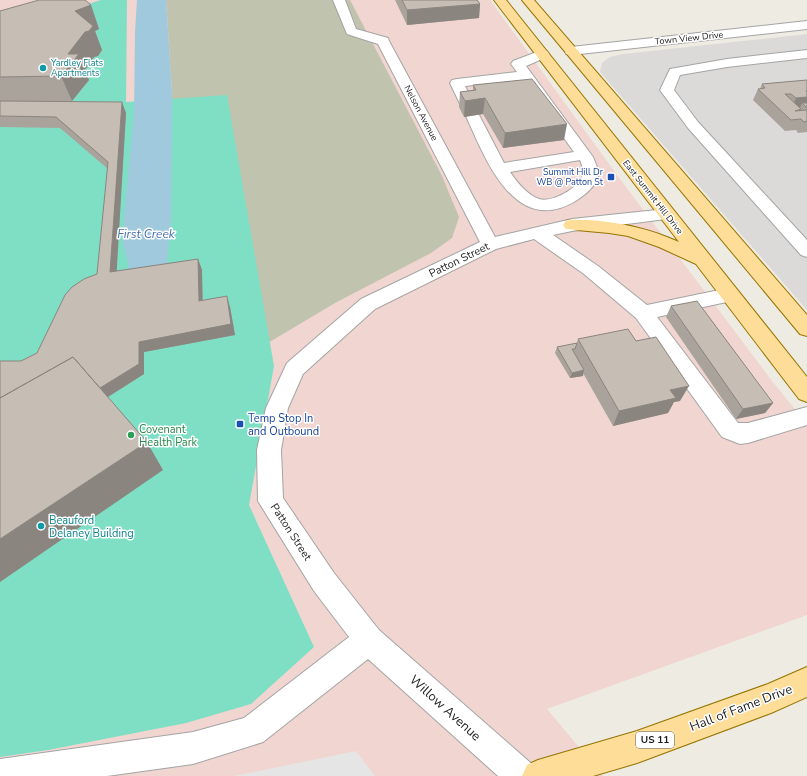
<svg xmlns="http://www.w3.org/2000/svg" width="807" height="776" viewBox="0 0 807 776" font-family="'Nunito Sans',sans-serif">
<rect width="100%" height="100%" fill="#eeebe2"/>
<!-- residential -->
<path fill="#dbdad9" d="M807,34V310L600,72L602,63L610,57L623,54Z"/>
<!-- commercial -->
<path fill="#f0d5d0" d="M0,0H490L617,175L772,381L807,424V615L547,709L603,776H0Z"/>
<!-- construction -->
<path fill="#c0c3ad" d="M166,0H350L442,176L459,217L452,238L431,253L335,303L251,353L171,222L172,92Z"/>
<!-- pitch -->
<path fill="#7edfc5" d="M101,0H127L126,102L227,95L274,366L249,505L314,647L251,704L186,723L48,750L0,757V32Z"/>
<!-- parking -->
<path fill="#e5e5e5" d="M356,751L375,776H234Z"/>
<!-- water -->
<path fill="#a1c9dd" d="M137,0H166L172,92L171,222L166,272L131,276L122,238L134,113L135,32Z"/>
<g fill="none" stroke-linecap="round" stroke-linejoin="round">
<!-- minor casing -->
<g stroke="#a4a4a4" stroke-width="2">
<path id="minor" d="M333,0H345L356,29L388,38L389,41L495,237L572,219L666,209L672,210L675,214L672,218L666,219L572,231L553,235L598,266L647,305L729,288L736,290L739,295L736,300L657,317L738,423H748L807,407V425L748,443L740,444L722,437L636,318L584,274L534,239L496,249L375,309L303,374L288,408L281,450L283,498L334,573L379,630L533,765L538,776H498L368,659L263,742L193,764L107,776H0V759L193,732L244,718L349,637L314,591L258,501L257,450L266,408L287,363L361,299L480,242L378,44L347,34Z
M807,21V29L571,55L566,54L565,51L566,48L571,47Z
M542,50L547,51L549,54L547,57L526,66L593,157L599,172C598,185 584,196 574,202C514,236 485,158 466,116L468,113L473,112L478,113L504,163L574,152L522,80L465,86L475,106L473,109L468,110L463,109L461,106L450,83L452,80L457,79L517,72L511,64L513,61ZM580,160C582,165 584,170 583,175C579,188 552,203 539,199C527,195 517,182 510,172Z
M807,50V58L727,67L680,75L674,90L698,122L807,240V257L801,255L688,128L660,90L670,69L727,59Z"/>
</g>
<!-- major casing -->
<g stroke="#957500" stroke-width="2">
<path id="major" d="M494,0H506L807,377V402L799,399L696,264L659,247L628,236L609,233L566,229L563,225L566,221C573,219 580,220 588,220C620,222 650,229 679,242Z
M522,0H534L807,315V336L800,334Z
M807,667V697L771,713L637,763L593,776H522L527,765L538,760L637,731L768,684Z"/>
</g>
<!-- minor -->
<use href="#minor" fill="#fff" fill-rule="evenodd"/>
<!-- major -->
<use href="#major" fill="#fddd98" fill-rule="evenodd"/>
</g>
<!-- wall -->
<path fill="#aaa39c" d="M395,0H477L480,4L479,18L407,25Z
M91,5L99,29L95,31L102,50L98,56L94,57L85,70L89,80L72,101L58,102L126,113L116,271L198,259L202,270V301L230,307L235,335L144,352V374L108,397L163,470L21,361L37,353L97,274L108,169L60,128L0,127V11Z
M807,80V132L798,133L796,130L785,131L753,100L758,89H760L762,84Z
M473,85L564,140L503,148L483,114L464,117L459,107L460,92L473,90Z
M671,306L773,403L765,413L736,419L666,317Z
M578,339L636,341L680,401L674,402L668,413L613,426L583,373V376L570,378L555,353L557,347L577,343Z"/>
<!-- shaded-wall -->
<path fill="#8b857f" d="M480,4L479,18L407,25V10Z
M91,5L99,29L95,31L102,50L98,56L94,57L85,70L89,80L72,101L61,76L68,54L75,11Z
M807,97V107L802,103L800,108L791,109L796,98Z
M485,98L483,114L464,117L465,101Z
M122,102L126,113L116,283L110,272Z
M567,124L564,140L503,148L505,133Z
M198,259L202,270L203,312L199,301Z
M227,296L230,307L235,335L144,352V374L103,400L96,390L139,342Z
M584,370L583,376L570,378L572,373Z
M689,386L680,401L674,402L668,413L613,426L619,411L670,390Z
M773,403L765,413L736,419L743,409Z
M147,442L163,470L0,582V539Z"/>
<!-- building -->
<path fill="#c6beb5" stroke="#8b857f" d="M39,0H85L91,5L75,11L93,26L89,31L85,32L68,54H79L61,76L0,77V11Z
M402,0H477L480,4L407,10Z
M532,79L567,124L505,133L485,98L465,101L460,92L476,90L473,85Z
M807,80V91H806H807V97L796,98L791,94H785L801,109L795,111L807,110V121L804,122L801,119L791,120L758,89L765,88L762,84Z
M0,101L122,102L110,272L198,259L199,301L227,296L231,324L139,342V364L100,388L73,357L0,398V361H21L37,353L65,295L72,287L84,279L97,274L108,162L56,117L0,116Z
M802,103H807V108Z
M697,301L773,403L743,409L671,306Z
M628,329L636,341L656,337L689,386L670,390L676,398L619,411L578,339Z
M577,343L575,349H572L584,370L572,373L557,347Z
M73,357L147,442L0,539V398Z"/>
<!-- markers -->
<g fill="#0f9aa8" stroke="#fff" stroke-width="1.5">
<circle cx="43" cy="68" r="4"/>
<circle cx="41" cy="526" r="4"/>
</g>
<g fill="#1a4fb4" stroke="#fff" stroke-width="1.5">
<rect x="607" y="173" width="8" height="8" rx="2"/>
<rect x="236" y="420" width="8" height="8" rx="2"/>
</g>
<circle fill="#2e9e5b" stroke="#fff" stroke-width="1.5" cx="131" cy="435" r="4"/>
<g text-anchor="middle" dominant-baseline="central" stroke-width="3" stroke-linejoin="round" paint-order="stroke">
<!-- far-street labels -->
<g font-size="9" fill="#1d1d1d" stroke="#fff">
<text transform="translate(689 38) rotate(-6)">Town View Drive</text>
<text transform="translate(421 113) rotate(62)">Nelson Avenue</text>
<text transform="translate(653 197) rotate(52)">East Summit Hill Drive</text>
</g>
<!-- far-culture labels -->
<g font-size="9" fill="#0d838f" stroke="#fff" text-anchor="start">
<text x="51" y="63">Yardley Flats<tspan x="51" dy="10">Apartments</tspan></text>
</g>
<!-- far-transit labels -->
<g font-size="9" fill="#164399" stroke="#fff" text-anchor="end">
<text x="603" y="172">Summit Hill Dr<tspan x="603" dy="10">WB @ Patton St</tspan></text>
</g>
<!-- shield labels -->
<rect fill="#fff" stroke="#616161" stroke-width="1" x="636" y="732" width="38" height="16" rx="3"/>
<g font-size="10" font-weight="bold" fill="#1d1d1d">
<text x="655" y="740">US 11</text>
</g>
<!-- street labels -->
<g font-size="11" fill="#1d1d1d" stroke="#fff">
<text transform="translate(459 260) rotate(-26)">Patton Street</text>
<text transform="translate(291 532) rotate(57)">Patton Street</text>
</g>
<!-- transit labels -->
<g font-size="11" fill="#164399" stroke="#fff" text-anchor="start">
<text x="248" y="418">Temp Stop In<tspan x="248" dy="13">and Outbound</tspan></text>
</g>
<!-- leisure labels -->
<g font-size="11" fill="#27864d" stroke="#fff" text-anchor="start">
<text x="139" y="429">Covenant<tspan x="139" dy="13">Health Park</tspan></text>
</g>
<!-- culture labels -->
<g font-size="11" fill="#0d838f" stroke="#fff" text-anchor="start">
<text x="49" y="520">Beauford<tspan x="49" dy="13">Delaney Building</tspan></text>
</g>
<!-- water labels -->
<g font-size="12" font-style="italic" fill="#486fad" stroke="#fff">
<text x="146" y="234">First Creek</text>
</g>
<!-- near-street labels -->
<g font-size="13" fill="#1d1d1d" stroke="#fff">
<text transform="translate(445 708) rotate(42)">Willow Avenue</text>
<text transform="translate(741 708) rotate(-21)">Hall of Fame Drive</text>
</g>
</g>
</svg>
